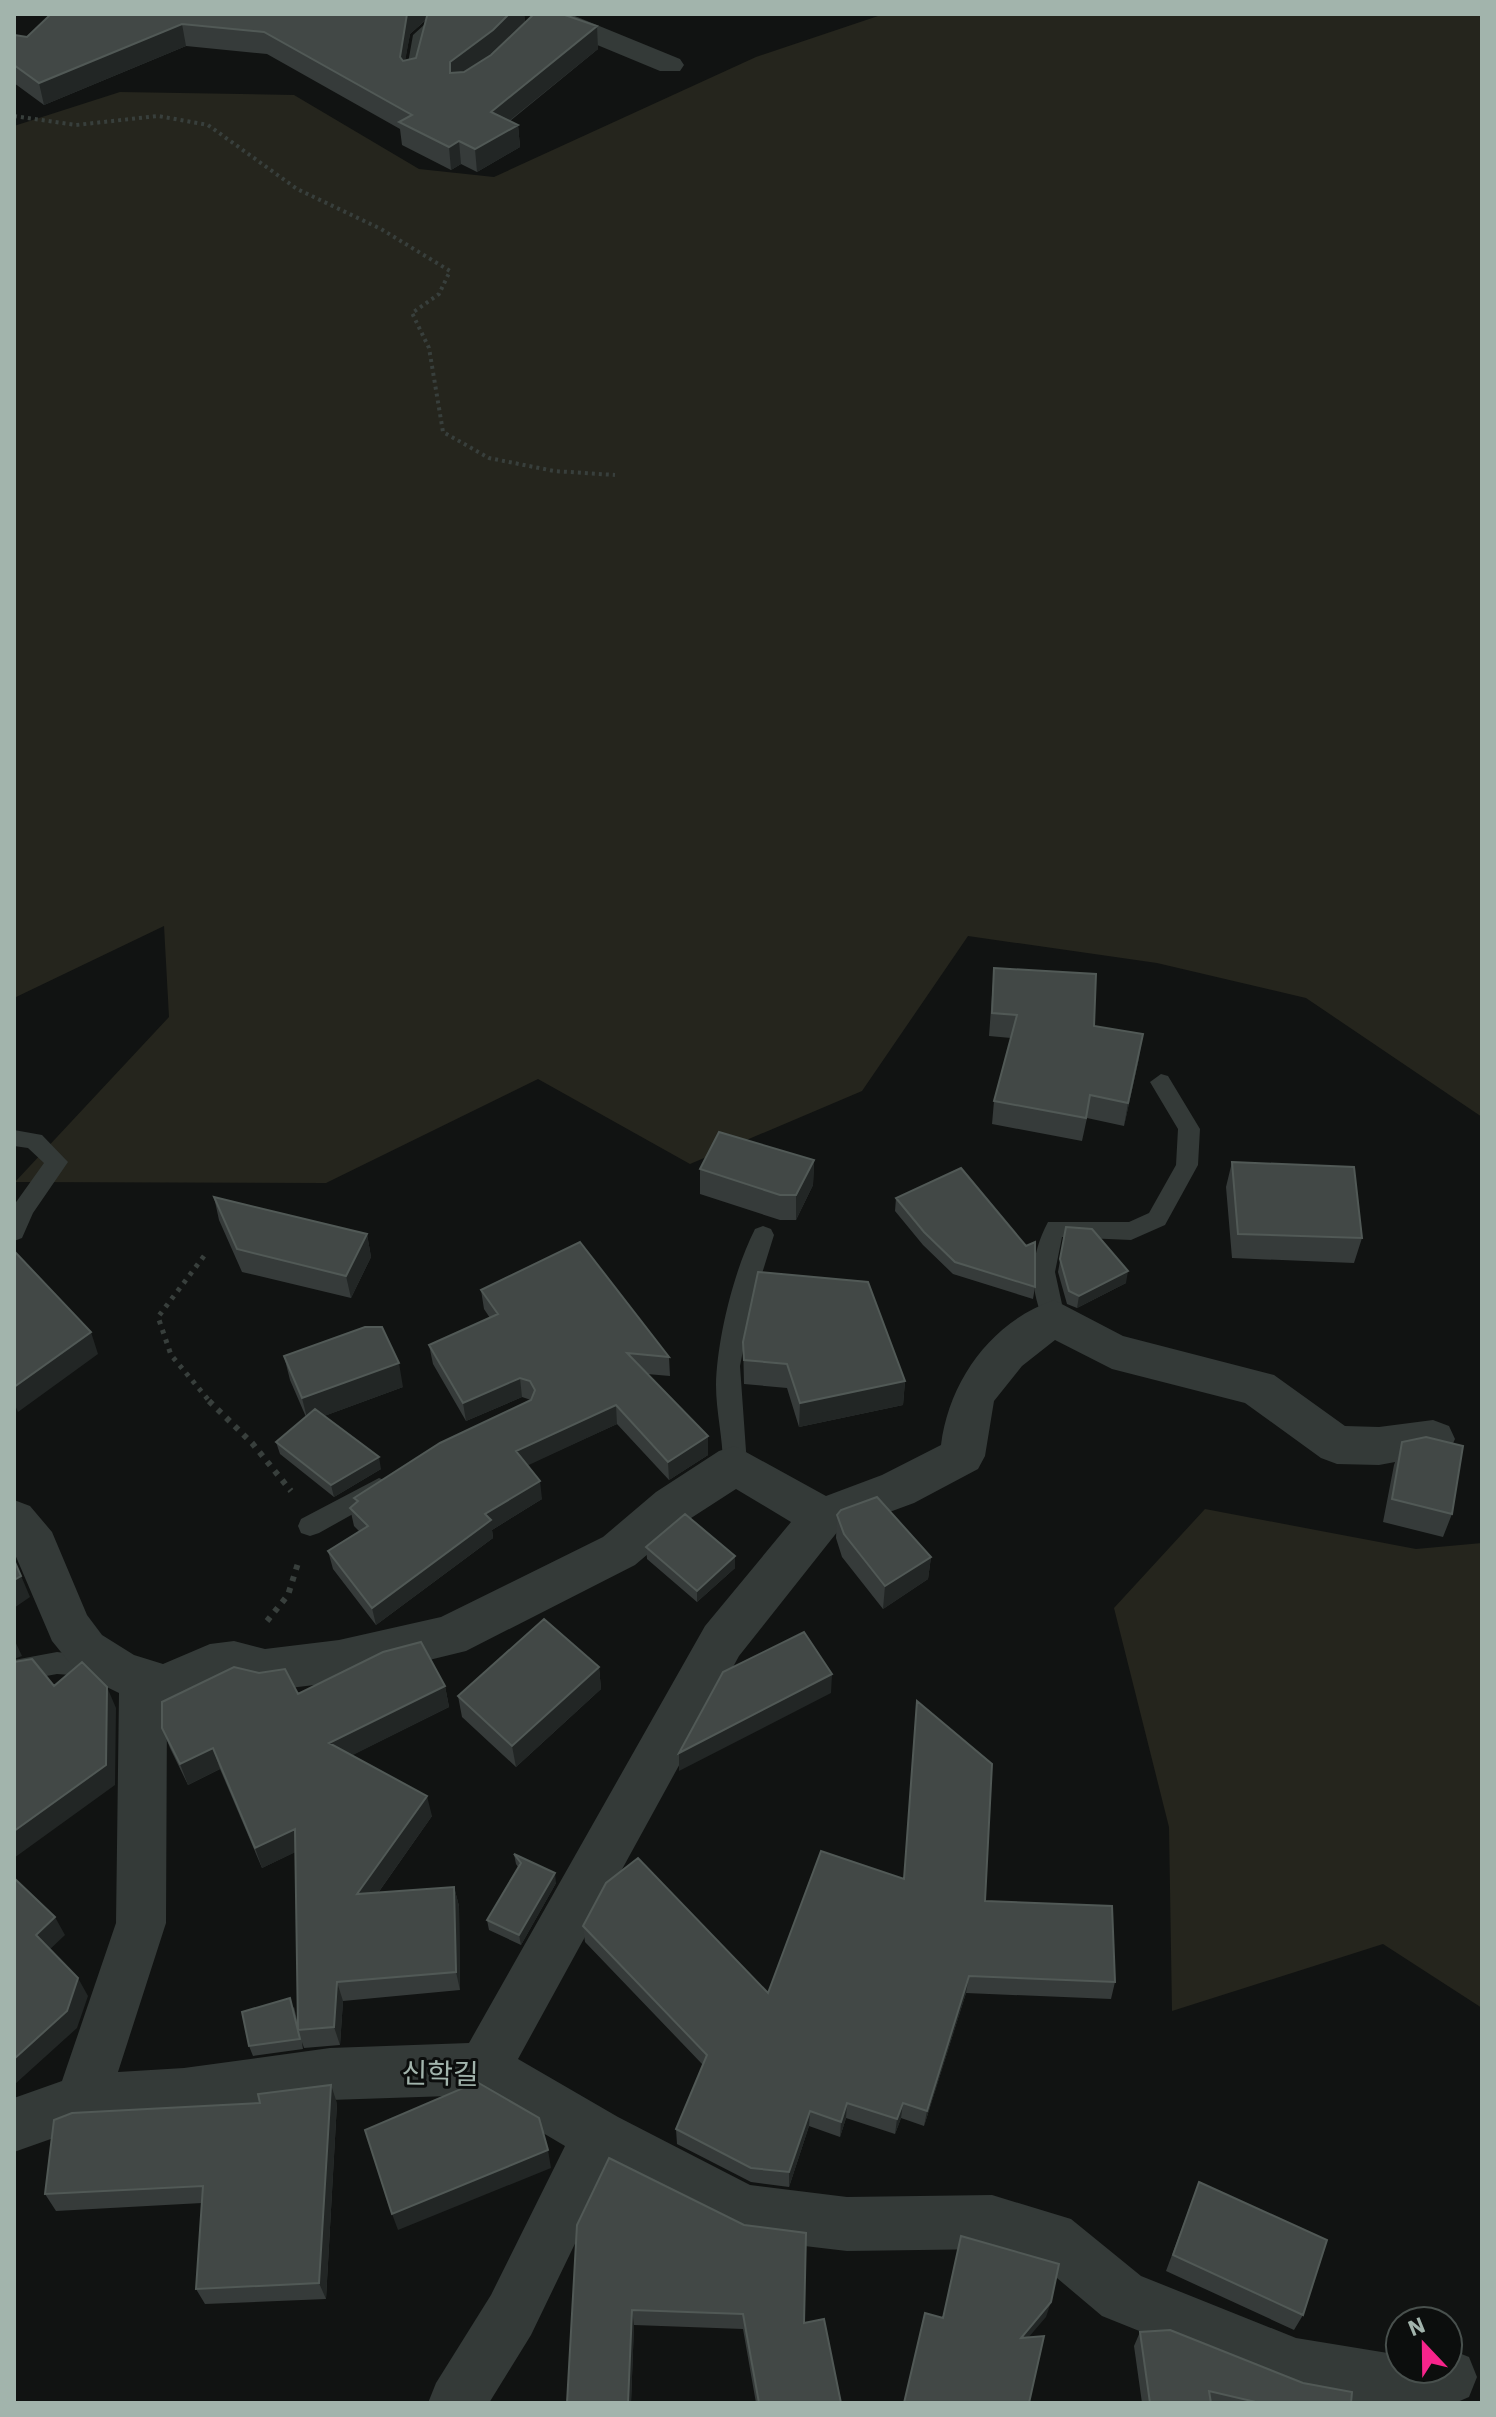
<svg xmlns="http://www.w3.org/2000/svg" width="1496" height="2417" viewBox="0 0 1496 2417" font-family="'IBM Plex Sans','Noto Sans KR',sans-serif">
<rect width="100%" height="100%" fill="#111312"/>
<!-- green -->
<path fill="#25251d" d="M884,14H1482V1117L1306,998L1157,963L968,936L862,1091L690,1164L538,1079L326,1183L15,1182L169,1017L164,926L14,998V126L120,92L294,95L419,169L494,177L756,57Z
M1205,1509L1416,1549L1482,1543V2008L1383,1944L1172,2011L1169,1827L1114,1608Z"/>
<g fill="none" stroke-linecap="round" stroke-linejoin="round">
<!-- path-far2 -->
<path stroke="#383f3c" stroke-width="4" stroke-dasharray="3 4" stroke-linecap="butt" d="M14,116L76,125L158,116L208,125L297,189L381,229L450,271L439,294L412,313L429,348L443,432L489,458L554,471L615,475"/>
<!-- path-far1 -->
<path stroke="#383f3c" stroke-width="5" stroke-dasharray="4 6" stroke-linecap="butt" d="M204,1256L158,1317L171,1355L211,1403"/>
<!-- path -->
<path stroke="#383f3c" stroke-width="6" stroke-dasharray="5 7" stroke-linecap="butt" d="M209,1401L252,1443L291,1491
M267,1621L288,1595L299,1560"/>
<!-- lane -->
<path fill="#343a38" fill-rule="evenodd" d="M436,14H451L427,37L415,80H405L413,35Z
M1161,1074L1168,1076L1200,1129L1198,1165L1165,1225L1131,1240L1062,1237L1055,1272L1065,1318L1062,1325H1046C1028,1289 1030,1256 1048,1222H1129L1149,1213L1176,1165L1178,1129L1150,1082Z
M14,1130L42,1135L68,1162L33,1213L22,1238L14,1241V1205L44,1163L28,1148L14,1146Z
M763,1226L771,1229L774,1235L751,1309L740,1366L747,1465L743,1472L735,1475L727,1472L723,1465C723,1438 716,1412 716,1385C717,1339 734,1270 755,1229Z
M379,1478L387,1481L391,1488L387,1495L319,1533L310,1536L301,1533L298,1526L301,1519Z
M57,1652L107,1658L111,1666L107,1674L98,1677L57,1674L14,1682V1660Z"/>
<!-- street -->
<path fill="#343a38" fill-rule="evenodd" d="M533,14H570L680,59L684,65L680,71H660L537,20Z
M1054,1300L1123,1336L1274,1375L1345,1426L1379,1427L1433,1420L1449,1426L1455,1439L1449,1452L1379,1465L1337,1464L1321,1458L1245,1403L1112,1369L1055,1340L1022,1366L994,1401L985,1456L978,1469L914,1503L838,1531L739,1656L518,2059L618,2117L750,2185L847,2197L992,2195L1071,2219L1141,2276L1296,2338L1400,2355V2369H1448L1449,2349L1469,2357L1477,2377L1469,2397L1455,2403H1349L1296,2394L1102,2316L1038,2262L992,2249L847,2251L745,2239L610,2171L531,2335L489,2403H428L436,2383L491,2295L565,2146L479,2095L330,2100L184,2120L82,2128L14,2152V2098L62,2081L116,1923L119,1693L78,1673L52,1641L14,1552V1500L30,1506L52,1532L87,1615L102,1635L134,1655L163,1664L210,1644L234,1641L265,1649L339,1640L441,1617L603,1537L656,1492L719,1451L735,1446L826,1496L882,1475L941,1445C949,1381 991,1322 1054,1300ZM736,1489L791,1522L705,1626L469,2043L330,2048L184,2068L118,2072L166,1923L167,1707L215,1686L234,1683L265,1691L339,1682L466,1651L635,1565L688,1520Z"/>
</g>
<!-- wall -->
<path fill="#363b3a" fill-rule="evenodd" d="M51,14H524L525,22L597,26L598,49L510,121L518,125L520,147L477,172L461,164L451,170L402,145L400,129L267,54L186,46L44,105L14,83V35L27,37ZM427,19L416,58L405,60L410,34Z
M994,968L1094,1026L1139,1058L1124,1126L1087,1118L1082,1141L992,1124L994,1101L1011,1038L989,1036Z
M814,1160L813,1185L796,1220H780L700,1194V1169Z
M1232,1162L1362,1238L1354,1263L1232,1258L1226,1187Z
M214,1197L367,1234L371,1257L351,1298L242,1272L219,1220Z
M896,1198L1035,1287L1033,1299L953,1274L923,1245L895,1211Z
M1066,1227L1126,1283L1077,1308L1067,1304L1058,1272Z
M481,1290L669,1357L670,1376L647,1374L708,1455L669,1480L617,1424L527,1465L542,1499L492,1530L493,1538L376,1625L333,1569L328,1551L359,1531L354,1526L350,1508L355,1504L354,1498L531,1400L522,1397L466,1421L433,1364L429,1345L490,1318L484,1309Z
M743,1342L905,1381L903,1405L799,1427L787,1388L744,1384Z
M284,1356L403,1387L324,1416L381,1469L334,1497L280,1454L276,1442L306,1417L290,1380Z
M1402,1442L1452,1514L1443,1537L1383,1522L1394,1465Z
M837,1515L931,1557L928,1579L883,1609L842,1557L836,1538Z
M646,1547L735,1556V1568L697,1602L647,1559Z
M599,1667L601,1689L516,1767L462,1717L458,1696Z
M445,1686L449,1707L352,1755L432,1816L378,1893L454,1887L459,1906L460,1990L343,2001L340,2045L304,2048L302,2042L303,2049L253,2056L249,2046L294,2007L298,2024L295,1852L262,1868L220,1769L188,1785L170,1748L162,1728L298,1694Z
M514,1854L556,1883L521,1945L489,1930L487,1920L518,1867L516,1864Z
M903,1878L985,1901L1115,1982L1111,1999L966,1993L924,2126L901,2118L895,2134L846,2118L840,2137L809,2126L789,2187L751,2182L677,2144L676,2129L703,2065L585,1942L583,1926L768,1993Z
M337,2103L326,2299L205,2304L196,2289L202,2203L56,2211L45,2194Z
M1199,2182L1303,2315L1294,2330L1166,2271Z
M577,2225L804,2323L841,2403H756L743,2329L634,2325L631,2403H567Z
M1140,2332L1351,2403H1142L1134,2346Z"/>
<!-- shaded-wall -->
<path fill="#222625" d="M407,14H432L410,34L402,79L400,57Z
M509,14H524L525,22L495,53L452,85L450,73V62Z
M182,24L186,46L44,105L39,83Z
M597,26L598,49L493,134L491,112Z
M518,125L520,147L477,172L475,149Z
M459,141L461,164L451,170L449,147Z
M1143,1034L1139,1058L1124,1126L1128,1103Z
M814,1160L813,1185L796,1220V1195Z
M367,1234L371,1257L351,1298L346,1276Z
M1128,1271L1126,1283L1077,1308L1079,1296Z
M91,1332L98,1354L18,1412L14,1403V1387Z
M399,1363L403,1387L308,1422L302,1398Z
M520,1378L522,1397L466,1421L463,1403Z
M905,1381L903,1405L799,1427L800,1403Z
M616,1405L617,1424L518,1470L516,1451Z
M708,1436V1455L669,1480L668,1462Z
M379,1457L381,1469L334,1497L331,1485Z
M540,1481L542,1499L492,1530L493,1538L376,1625L372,1608L485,1514Z
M735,1556V1568L697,1602V1591Z
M931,1557L928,1579L883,1609L885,1586Z
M14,1559L30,1597L14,1608Z
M14,1639L22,1656L14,1659Z
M599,1667L601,1689L516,1767L512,1746Z
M832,1674L831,1693L679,1771V1753Z
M445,1686L449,1707L335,1764L329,1743Z
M107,1687L116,1708L115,1785L14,1858V1831Z
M213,1748L220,1769L188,1785L180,1764Z
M427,1796L432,1816L363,1914L357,1894Z
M295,1829L302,1849L262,1868L255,1848Z
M555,1873L556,1883L521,1945L519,1935Z
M454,1887L459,1906L460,1990L456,1972Z
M55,1917L65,1935L46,1953L36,1935Z
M969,1976L966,1993L924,2126L927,2111Z
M78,1978L88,1996L77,2028L14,2085V2059Z
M337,1982L343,2001L340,2045L334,2027Z
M331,2085L337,2103L326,2299L319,2283Z
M847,2103L846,2118L840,2137L841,2122Z
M903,2103L901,2118L895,2134L897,2119Z
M810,2111L809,2126L789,2187V2172Z
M548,2150L551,2168L398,2230L392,2214Z
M1051,2302L1046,2317L1016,2352L1021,2338Z
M632,2310L634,2325L631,2403H628Z"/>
<!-- building -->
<path fill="#424846" stroke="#515956" stroke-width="2" d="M51,14H407L400,57L403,61L416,58L427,16L430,14H509L493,30L450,62V73L464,72L491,55L534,14H562L597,26L491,112L518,125L475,149L459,141L449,147L399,122L412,115L264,32L182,24L39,83L14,65V35L27,37Z
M994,968L1096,974L1094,1026L1143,1034L1128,1103L1090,1095L1086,1118L994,1101L1017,1015L992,1013Z
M719,1132L814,1160L796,1195H780L700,1169Z
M1232,1162L1354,1167L1362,1238L1238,1234Z
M961,1168L1026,1246L1035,1242V1287L955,1262L924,1232L896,1198Z
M214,1197L367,1234L346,1276L237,1249Z
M1066,1227L1092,1229L1128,1271L1079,1296L1069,1291L1060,1259Z
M580,1242L669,1357L627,1353L708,1436L668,1462L616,1405L516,1451L540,1481L485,1514L491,1520L372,1608L328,1551L368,1526L350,1508L358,1501L354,1498L440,1443L531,1400L535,1390L530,1381L520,1378L463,1403L429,1345L498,1314L481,1290Z
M16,1253L91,1332L14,1387V1255Z
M758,1272L868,1282L905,1381L800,1403L787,1364L744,1360L743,1342Z
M365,1327H382L399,1363L302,1398L284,1356Z
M315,1409L379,1457L331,1485L276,1442Z
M1426,1437L1463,1446L1452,1514L1392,1499L1402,1442Z
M877,1497L931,1557L885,1586L844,1534L837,1515L841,1510Z
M685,1514L735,1556L697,1591L646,1547Z
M14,1560L21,1576L14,1580Z
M544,1619L599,1667L512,1746L458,1696Z
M804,1632L832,1674L679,1753L723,1672Z
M421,1642L445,1686L329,1743L427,1796L357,1894L454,1887L456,1972L337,1982L334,2027L298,2030L295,1829L255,1848L213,1748L180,1764L162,1728V1702L234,1667L259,1673L285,1669L298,1694L383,1652Z
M32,1659L54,1686L82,1662L107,1687L106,1765L14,1831V1662Z
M917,1701L992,1764L985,1901L1112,1906L1115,1982L969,1976L927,2111L903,2103L897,2119L847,2103L841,2122L810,2111L789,2172L751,2168L676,2129L707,2055L583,1926L606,1883L638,1858L768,1993L821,1851L904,1879Z
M514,1854L555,1873L519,1935L487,1920L521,1863Z
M14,1878L55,1917L36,1935L78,1978L67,2011L14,2059Z
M290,1998L300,2039L249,2046L242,2012Z
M477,2082L539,2118L548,2150L392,2214L365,2130Z
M331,2085L319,2283L196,2289L203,2186L45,2194L54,2120L72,2113L260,2103L258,2094Z
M609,2158L744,2225L806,2233L804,2323L824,2319L841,2403H759L743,2314L632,2310L628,2403H567L577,2225Z
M1199,2182L1327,2240L1303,2315L1173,2255Z
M961,2236L1059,2264L1051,2302L1021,2338L1044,2336L1029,2403H904L925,2313L943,2318Z
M1170,2330L1303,2383L1352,2392L1351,2403H1260L1209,2391L1211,2403H1150L1140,2332Z"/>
<g text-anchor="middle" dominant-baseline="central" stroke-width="6" stroke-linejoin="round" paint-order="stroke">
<!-- near-street labels -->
<g font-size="28" fill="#a2b4ac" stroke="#0c0e0d">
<text transform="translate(440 2073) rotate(1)">신학길</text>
</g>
</g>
<!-- border -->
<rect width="1496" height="2417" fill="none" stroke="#a2b4ac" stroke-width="32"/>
<!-- north arrow -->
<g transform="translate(1424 2345) rotate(338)"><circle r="38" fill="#0c0e0d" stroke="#48504d" stroke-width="2"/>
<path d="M0-6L14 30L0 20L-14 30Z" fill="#f8248b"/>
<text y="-12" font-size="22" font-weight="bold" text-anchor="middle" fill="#a2b4ac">N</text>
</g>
</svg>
